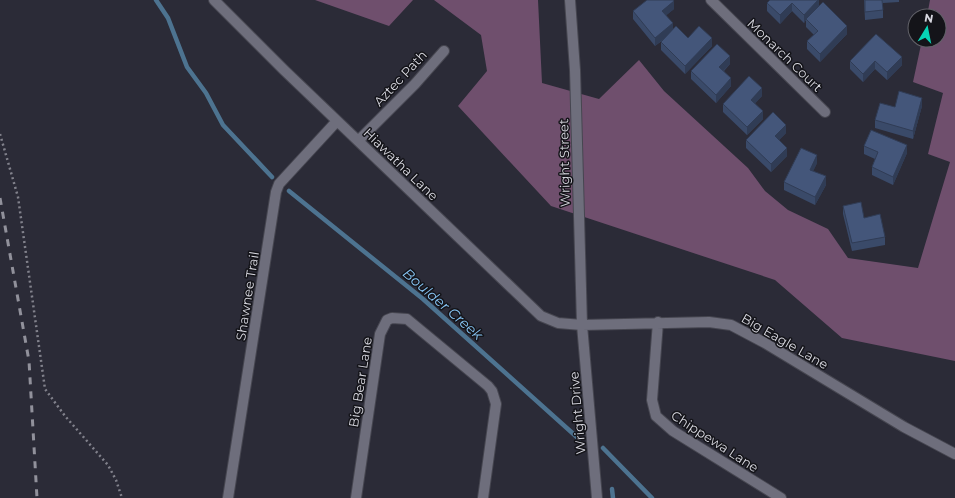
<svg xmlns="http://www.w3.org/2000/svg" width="955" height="498" viewBox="0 0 955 498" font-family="Montserrat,sans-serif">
<rect width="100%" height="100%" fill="#2b2b37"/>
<!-- forest -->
<path fill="#6f4f6d" d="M315,0H413L389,26Z
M434,0H538L542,83L599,99L639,60L664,91L748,168L765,191L788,210L828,229L848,258L918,268L950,162L928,154L943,93L913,82L922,40H939V16H927L930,0H955V361L842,338L775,280L551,206L458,106L487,71L481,35Z"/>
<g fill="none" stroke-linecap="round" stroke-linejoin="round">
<!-- stream -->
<path stroke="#4d7390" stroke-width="4.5" d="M156,0L168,18L187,67L206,93L223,125L272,177
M289,191L423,299L579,439
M603,448L652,498
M612,489L613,498"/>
<!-- street casing -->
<g stroke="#464650" stroke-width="12">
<path id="street" d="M214,0L284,70L541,316L558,323L582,325L709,322L731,325L765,343L904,427L955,454
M570,0L575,70L582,325L597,498
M711,0L825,112
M359,140L415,84L444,51
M658,322L652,400L656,416L673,431L781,498
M228,498L276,192L279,184L337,121
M356,498L380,334L387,320L392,318L407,319L488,386L492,391L496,404L483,498"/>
</g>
<!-- path -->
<path stroke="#82828c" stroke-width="2.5" stroke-dasharray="2 3" stroke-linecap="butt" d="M0,134L18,197L45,389L65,416L108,465L116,480L122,498"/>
<!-- street -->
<use href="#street" stroke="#6e6e7c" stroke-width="10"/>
<!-- rail -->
<path stroke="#91919b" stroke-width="3" stroke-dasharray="7 7" stroke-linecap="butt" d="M0,198L29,361L37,498"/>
</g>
<!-- wall -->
<path fill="#3a4a69" d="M819,0V6L847,34L820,62L807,49V41L814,35L806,27V20L804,23L792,11L780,24L767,11V3Z
M864,0H899V2L883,3V18L865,20Z
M674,9L666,15L673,30L688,38L712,46L685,74L661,50V42L663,40L655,46L633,19V11Z
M876,34L902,65L887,80L875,69L863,82L850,69V61Z
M730,64L724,71L731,86L716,103L691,79V71Z
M762,96L755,103L763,119L747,135L723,112V104Z
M922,106L913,139L875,128V120L895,107Z
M786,133L779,140L787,156L771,172L746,148V140Z
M864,146L907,153L893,185L872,175V167L875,159L864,154Z
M817,163L813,171L826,185L815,205L784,190V182Z
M843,206L864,218L885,237V245L852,251L843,214Z"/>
<!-- shaded-wall -->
<path fill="#303c55" d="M818,0H819V7L806,19V20L804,23V15Z
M674,1V9L662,19V11Z
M792,3V11L780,24V15Z
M673,23V31L655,46V38Z
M847,26V34L820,62V54Z
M712,38V46L685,74V66Z
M730,56V64L719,75V67Z
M902,57V65L887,80V72Z
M875,61V69L863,82V74Z
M731,78V86L716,103V95Z
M762,88V96L751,108V100Z
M922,98V106L913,139V131Z
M763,111V119L747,135V127Z
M786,125V133L775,144V136Z
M907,145V153L893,185V177Z
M787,148V156L771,172V164Z
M817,155V163L810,178V170Z
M826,176V185L815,205V197Z"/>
<!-- building -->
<path fill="#44567a" stroke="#303c55" d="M647,0H673L674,1L662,11L673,23L655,38L633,11Z
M770,0H818L804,15L792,3L780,15L767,3Z
M865,0H882L883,10L865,12Z
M823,2L847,26L820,54L807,41L818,31L806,19Z
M676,26L688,38L699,26L712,38L685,66L661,42Z
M876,34L902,57L887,72L875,61L863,74L850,61Z
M717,44L730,56L719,67L731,78L716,95L691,71Z
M749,76L762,88L751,100L763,111L747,127L723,104Z
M899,91L922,98L913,131L875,120L880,103L895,107Z
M773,112L786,125L775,136L787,148L771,164L746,140Z
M871,130L907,145L893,177L872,167L878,152L864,146Z
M801,148L817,155L810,170L826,176L815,197L784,182Z
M861,202L864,218L880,214L885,237L852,243L843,206Z"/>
<g text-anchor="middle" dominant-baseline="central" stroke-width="3" stroke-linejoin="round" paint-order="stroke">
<!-- street labels -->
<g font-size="13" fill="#d8d8e0" stroke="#141419">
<text transform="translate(785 55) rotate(44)">Monarch Court</text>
<text transform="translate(400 78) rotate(-47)">Aztec Path</text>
<text transform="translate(564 163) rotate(-91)">Wright Street</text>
<text transform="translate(401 164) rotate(44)">Hiawatha Lane</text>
<text transform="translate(247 296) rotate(-81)">Shawnee Trail</text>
<text transform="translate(785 341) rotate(30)">Big Eagle Lane</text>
<text transform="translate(360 382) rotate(-81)">Big Bear Lane</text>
<text transform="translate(577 413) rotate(-95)">Wright Drive</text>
<text transform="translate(715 441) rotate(33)">Chippewa Lane</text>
</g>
<!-- water labels -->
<g font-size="14" font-style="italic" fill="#88c6f6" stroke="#141419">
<text transform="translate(443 304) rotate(41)">Boulder Creek</text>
</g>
</g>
<!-- north arrow -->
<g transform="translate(927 28) rotate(10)"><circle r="19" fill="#141419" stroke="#626269"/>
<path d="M0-3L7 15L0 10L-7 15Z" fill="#07d5b6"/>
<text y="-6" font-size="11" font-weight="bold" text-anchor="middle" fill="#d8d8e0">N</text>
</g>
</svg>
